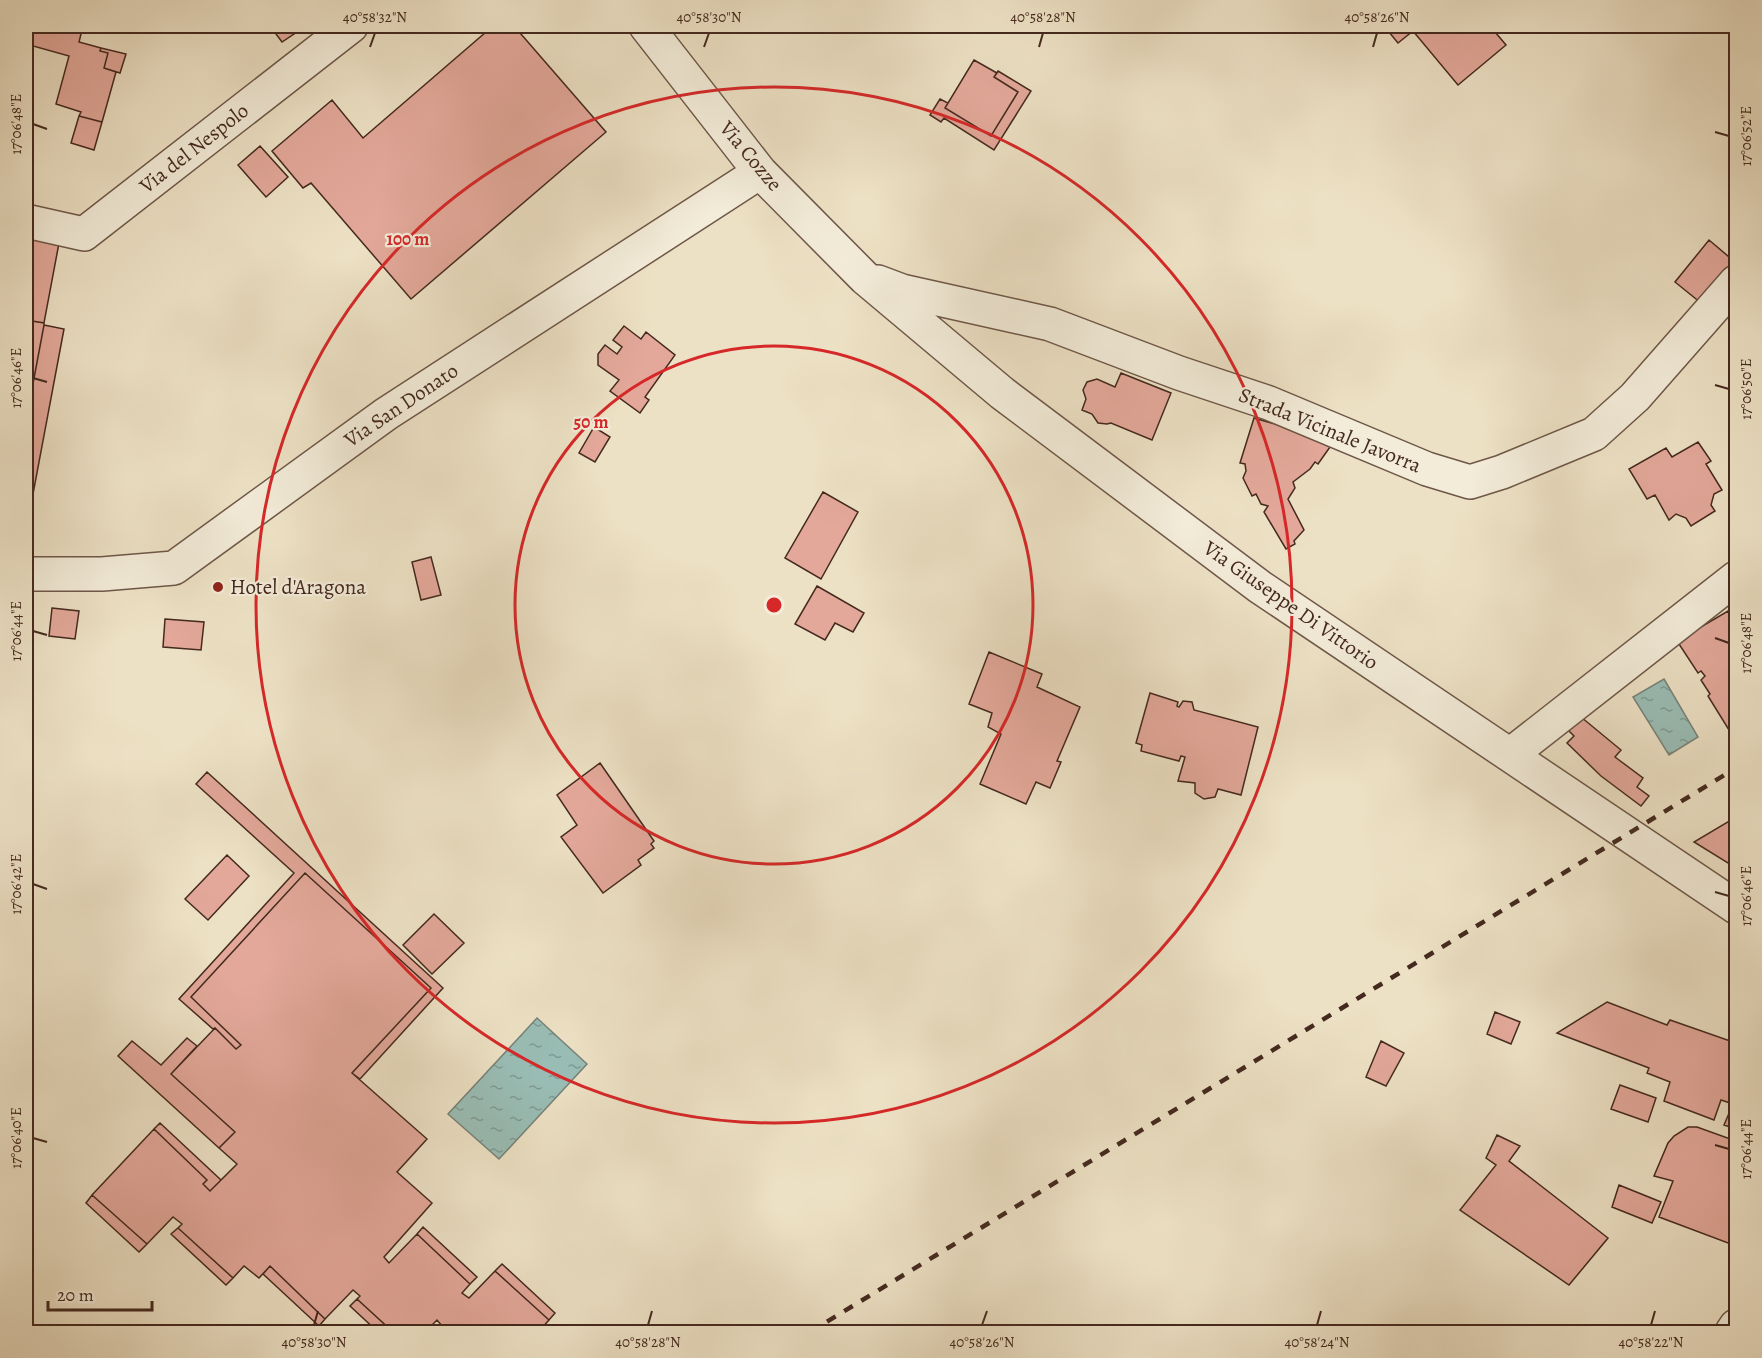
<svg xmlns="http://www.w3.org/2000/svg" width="1762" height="1358" viewBox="0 0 1762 1358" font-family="Alegreya,serif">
<defs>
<pattern id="water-ripples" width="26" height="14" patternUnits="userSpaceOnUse" patternTransform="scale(1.5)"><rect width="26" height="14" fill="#99bdb5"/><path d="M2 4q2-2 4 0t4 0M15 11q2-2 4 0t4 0" fill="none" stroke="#7e9a93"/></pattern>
</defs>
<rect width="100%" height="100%" fill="#ede1c5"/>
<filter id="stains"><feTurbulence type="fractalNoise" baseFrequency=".00333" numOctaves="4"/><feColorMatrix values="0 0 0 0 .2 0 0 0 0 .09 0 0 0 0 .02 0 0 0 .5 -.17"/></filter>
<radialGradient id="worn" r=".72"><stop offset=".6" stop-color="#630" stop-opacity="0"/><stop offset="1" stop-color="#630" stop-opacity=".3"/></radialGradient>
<!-- water -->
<path fill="url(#water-ripples)" stroke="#778279" stroke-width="1.5" d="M1664,679L1698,737L1669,755L1633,697Z
M537,1018L587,1064L499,1159L448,1114Z"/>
<!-- building -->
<path fill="#e3a89a" stroke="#44291e" stroke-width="1.5" d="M26,26H83L79,42L101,48L100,51L108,53L104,68L116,72L102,122L79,116L81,112L56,104L69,56L26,44Z
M270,26H306L282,42Z
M493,26H514L606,132L411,299L311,183L303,188L272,151L332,100L363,138Z
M1384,26H1490L1506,45L1458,85L1413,31L1398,43Z
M101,48L126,54L120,73L104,68L108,53L100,51Z
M974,60L997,73L994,77L1018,92L991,136L945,108Z
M998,71L1031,91L994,150L944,118L941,122L930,115L940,99L948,103L945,108L991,136L1018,92L994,77Z
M79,116L102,122L94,150L71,143Z
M260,146L288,177L266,197L238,165Z
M26,234L59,243L44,323L26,320Z
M1709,240L1735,262L1701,303L1675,282Z
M26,320L44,323V325L26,421Z
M44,325L64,329L33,494L26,499V421Z
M624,326L641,339L646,332L675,355L645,397L649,400L640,413L610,391L619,380L598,365V354L605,345L617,354L622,347L613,340Z
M1121,373L1171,393L1152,440L1111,423L1107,424L1098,423L1092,414L1082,410L1086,399L1083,390L1087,382L1097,379L1115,387Z
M1254,418L1296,430L1330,447L1318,464L1315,462L1310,469L1293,482L1295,488L1288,499L1304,530L1294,541L1295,544L1286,549L1264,512L1268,506L1261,504L1256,494L1252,496L1243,478L1246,471L1245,464L1240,463Z
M594,427L610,437L595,462L579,453Z
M1698,442L1711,461L1706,464L1722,490L1714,494L1711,505L1715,511L1691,526L1686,518L1676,514L1669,520L1655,495L1647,499L1629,469L1666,448L1672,457Z
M823,492L858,512L821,579L785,558Z
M431,557L441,595L421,600L412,562Z
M817,586L864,613L853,632L835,623L825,640L795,624Z
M52,608L79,611L75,639L49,636Z
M1728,611L1732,618L1736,616V726L1729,730L1708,696L1710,694L1701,680L1705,676L1701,671L1698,673L1677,641Z
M165,619L204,622L201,650L163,647Z
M989,652L1042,674L1037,687L1080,707L1057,761L1061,762L1050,788L1036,782L1026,804L980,784L1001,734L988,727L992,713L969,704Z
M1150,693L1178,702L1177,706L1179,707L1183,701L1192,702L1194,710L1258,727L1241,795L1218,789L1215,797L1204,799L1195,793V783L1178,781L1185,757L1181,756L1179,761L1141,751L1142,745L1136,743Z
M1581,717L1621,750L1615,757L1643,778L1637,787L1649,796L1641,806L1601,776L1567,743L1574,736L1568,730Z
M600,763L654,841L651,844L654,848L638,860L641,865L603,893L561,837L577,825L557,795Z
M207,772L443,988L360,1079L352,1073L431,988L305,873L191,997L241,1045L236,1049L215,1028L213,1029L179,999L294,873L196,784Z
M1736,817V868L1694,842Z
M227,855L249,876L208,920L185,899Z
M305,873L431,988L352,1073L427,1139L397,1172L432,1203L384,1257L389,1263L417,1234L470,1284L462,1293L469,1298L495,1271L549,1320L538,1332H439L443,1327L437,1320L425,1332H393L357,1299L360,1296L353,1290L325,1319L270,1266L259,1278L244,1266L233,1278L178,1228L182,1224L173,1217L147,1244L92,1195L154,1129L207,1180L203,1184L210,1191L237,1164L219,1148L235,1132L171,1074L215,1028L236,1049L241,1045L191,997Z
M434,914L464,943L432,974L403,945Z
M1607,1002L1667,1025L1670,1020L1736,1043V1129L1724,1125L1733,1104L1721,1100L1714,1120L1664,1101L1670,1082L1647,1073L1649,1068L1557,1033Z
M1495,1012L1520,1022L1511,1044L1487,1034Z
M187,1038L197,1046L171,1074L235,1132L219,1148L118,1056L132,1041L161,1065Z
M1381,1041L1404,1053L1386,1086L1366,1077Z
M1620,1085L1656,1098L1648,1122L1611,1109Z
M160,1123L221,1180L210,1191L203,1184L207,1180L154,1129Z
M1688,1127H1697L1736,1141V1246L1659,1217L1673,1181L1654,1176L1668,1143L1674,1136Z
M1497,1135L1520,1146L1509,1161L1608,1238L1569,1285L1460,1210L1496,1165L1486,1158Z
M1619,1185L1661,1202L1652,1223L1612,1207Z
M92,1195L147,1244L139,1252L86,1203Z
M423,1227L477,1277L470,1284L417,1234Z
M178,1228L233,1278L226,1285L171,1234Z
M502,1264L555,1313L549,1320L495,1271Z
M270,1266L325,1319L319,1326L263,1274Z
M357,1299L393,1332H378L350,1306Z"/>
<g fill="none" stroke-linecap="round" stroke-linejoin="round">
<!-- minor casing -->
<g stroke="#6e5748" stroke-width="36">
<path id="minor" d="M646,26L760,172L865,278L1002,393L1260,587L1736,907
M26,221L84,234L351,26
M878,282L902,291L1050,324L1179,373L1269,403L1427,469L1470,482L1502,472L1594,434L1635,397L1736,282
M26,574H102L174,568L386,414L760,172
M1510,755L1736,578
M1732,1332L1736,1326"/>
</g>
<!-- minor -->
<use href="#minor" stroke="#f3ecd9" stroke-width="33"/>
<!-- rail -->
<path stroke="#44291e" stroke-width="4.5" stroke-dasharray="10 10" stroke-linecap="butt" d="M810,1332L1736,768"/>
</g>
<!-- ticks -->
<path fill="none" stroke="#44291e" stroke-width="2" d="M370,47L375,33M704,47L709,33M1039,47L1043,33M1373,47L1377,33M33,124L47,129M1715,132L1729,136M33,378L47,382M1715,385L1729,389M33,631L47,635M1715,638L1729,643M33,884L47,889M1715,892L1729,896M33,1138L47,1142M1715,1145L1729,1149M314,1325L318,1311M648,1325L652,1311M982,1325L987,1311M1317,1325L1321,1311M1651,1325L1655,1311"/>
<!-- distance rings -->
<g fill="none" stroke="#d62828" stroke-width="3">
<circle cx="774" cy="605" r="259"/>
<circle cx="774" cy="605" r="518"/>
</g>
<!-- markers -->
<circle fill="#8f2418" stroke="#f3ecd9" stroke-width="2" cx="218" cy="587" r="6"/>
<g text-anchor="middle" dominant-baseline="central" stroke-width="4.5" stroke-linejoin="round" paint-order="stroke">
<!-- street labels -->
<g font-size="21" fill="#44291e" stroke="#f3ecd9">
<text transform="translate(194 148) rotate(-38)">Via del Nespolo</text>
<text transform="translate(751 156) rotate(50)">Via Cozze</text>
<text transform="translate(401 405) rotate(-34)">Via San Donato</text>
<text transform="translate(1330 430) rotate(22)">Strada Vicinale Javorra</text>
<text transform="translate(1291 605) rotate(35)">Via Giuseppe Di Vittorio</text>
</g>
<!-- poi labels -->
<g font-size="21" fill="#44291e" stroke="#f3ecd9" text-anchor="start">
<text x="230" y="587">Hotel d'Aragona</text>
</g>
</g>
<circle cx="774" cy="605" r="9" fill="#d62828" stroke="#f3ecd9" stroke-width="3"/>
<g font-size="18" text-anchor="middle" font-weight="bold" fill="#d62828" stroke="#f3ecd9" stroke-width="4.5" stroke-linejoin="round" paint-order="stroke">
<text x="408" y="245">100 m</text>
<text x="591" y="428">50 m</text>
</g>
<!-- margin -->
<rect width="1762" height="1358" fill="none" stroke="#ede1c5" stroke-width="66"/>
<!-- scale -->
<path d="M48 1301v9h104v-9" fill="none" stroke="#44291e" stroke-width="3"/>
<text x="57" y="1301" font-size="18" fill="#44291e" stroke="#f3ecd9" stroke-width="4.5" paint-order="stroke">20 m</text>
<rect x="33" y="33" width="1696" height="1292" fill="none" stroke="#44291e" stroke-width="2"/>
<g font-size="15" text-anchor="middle" fill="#44291e">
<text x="375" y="22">40°58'32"N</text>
<text x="709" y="22">40°58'30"N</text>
<text x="1043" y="22">40°58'28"N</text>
<text x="1377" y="22">40°58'26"N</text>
<text transform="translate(16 124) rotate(-90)" y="5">17°06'48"E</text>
<text transform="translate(1746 136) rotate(-90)" y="5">17°06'52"E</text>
<text transform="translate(16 378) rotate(-90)" y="5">17°06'46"E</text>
<text transform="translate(1746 389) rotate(-90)" y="5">17°06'50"E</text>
<text transform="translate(16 631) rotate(-90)" y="5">17°06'44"E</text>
<text transform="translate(1746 643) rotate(-90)" y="5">17°06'48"E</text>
<text transform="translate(16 884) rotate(-90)" y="5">17°06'42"E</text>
<text transform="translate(1746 896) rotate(-90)" y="5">17°06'46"E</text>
<text transform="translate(16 1138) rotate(-90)" y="5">17°06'40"E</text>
<text transform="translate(1746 1149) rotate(-90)" y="5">17°06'44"E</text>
<text x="314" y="1347">40°58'30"N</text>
<text x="648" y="1347">40°58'28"N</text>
<text x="982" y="1347">40°58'26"N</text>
<text x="1317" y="1347">40°58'24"N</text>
<text x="1651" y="1347">40°58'22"N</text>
</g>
<rect width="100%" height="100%" filter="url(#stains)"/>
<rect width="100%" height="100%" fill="url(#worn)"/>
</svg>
